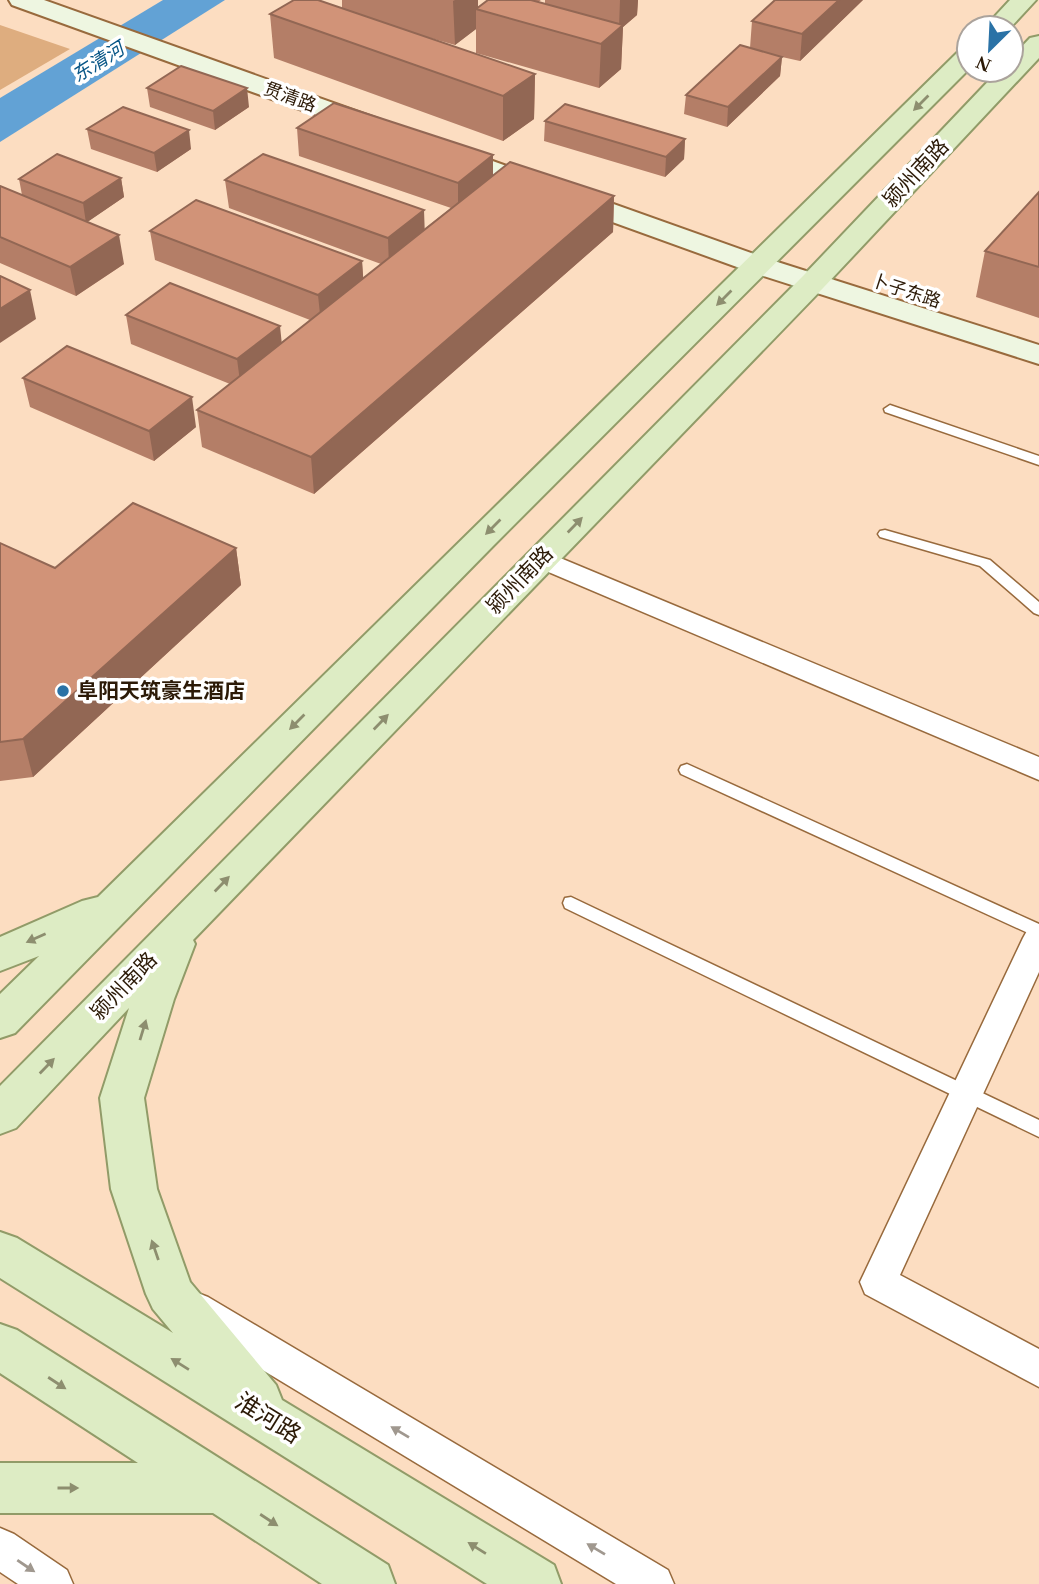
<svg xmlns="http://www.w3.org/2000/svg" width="1039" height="1584" viewBox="0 0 1039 1584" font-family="'Times New Roman','Noto Sans SC',serif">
<rect width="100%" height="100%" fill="#fcddc1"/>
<!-- green -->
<path fill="#dead7f" d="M0,25L70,49L0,90Z"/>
<!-- water -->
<path fill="#62a2d5" d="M163,0H225L0,142V98Z"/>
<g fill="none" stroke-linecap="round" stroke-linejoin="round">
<!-- lane casing -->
<g stroke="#986a3d" stroke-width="3">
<path id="lane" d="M890,405L1039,456V465L885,412L884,409Z
M885,530L990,560L1039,602V615L1034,613L980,566L880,537L878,534L880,531Z
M687,764L1039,924V938L681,774L679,770L681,766Z
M571,897L1039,1120V1137L565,908L563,903L565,898Z"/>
</g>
<!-- street casing -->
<g stroke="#986a3d" stroke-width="3">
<path id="street" d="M541,550L1039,757V780L532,565L528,559L532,553Z
M1039,926V972L900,1275L1039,1349V1387L865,1294L860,1282L1023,938L1028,929Z
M195,1292L208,1297L668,1570L674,1584H616L182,1321L177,1309L182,1297Z
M0,1528L14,1534L67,1570L73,1584H18L0,1572Z"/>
</g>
<!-- secondary casing -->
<g stroke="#986a3d" stroke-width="4">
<path id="secondary" d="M9,0H44L381,120L385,126L381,132L372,134L363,132L12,5Z
M445,144L768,259L1039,345V364L748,271L435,158L432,152L435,146Z"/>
</g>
<!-- primary casing -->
<g stroke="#919b68" stroke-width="4">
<path id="primary" d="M1010,0H1036L1010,28H984Z
M1039,36V58L824,287L193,940L195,944L174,999L144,1098L157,1189L190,1282L276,1385L282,1400L554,1565L561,1584H487L0,1278V1232L17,1238L173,1333L153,1309L146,1294L111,1189L100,1098L129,1008L16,1128L0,1134V1086L804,275L999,70H1011V58L1030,38Z
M969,47V69L493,546L15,1033L0,1038V994L39,956L0,971V937L82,901L98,897L960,50Z
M0,1324L17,1330L388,1565L395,1584H322L213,1513H0V1463H138L0,1373Z"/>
</g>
<!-- lane -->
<use href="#lane" fill="#fff" fill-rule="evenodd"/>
<!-- street -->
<use href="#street" fill="#fff" fill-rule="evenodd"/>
<!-- secondary -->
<use href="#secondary" fill="#eef6e1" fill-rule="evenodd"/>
<!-- primary -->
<use href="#primary" fill="#ddecc4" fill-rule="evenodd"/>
</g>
<!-- wall -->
<path fill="#b47e67" d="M342,0H478V7L488,0H541L538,2L545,4V0H638L637,15L623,27L621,69L599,88L476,53V29L455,45L420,35L535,74L534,119L503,141L274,58L270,14L342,8Z
M863,0L800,61L782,57L780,76L727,127L684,114L686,95L750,48L752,21Z
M147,88L249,107L215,130L150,107Z
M545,121L685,139L684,159L665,177L544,141Z
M297,128L493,155V175L614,196L613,232L314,494L202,447L197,410L230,384L131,344L126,315L282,342L310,320L155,260L150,231L362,261L363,278L381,264L229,208L225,180L424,210V229L451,208L299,156Z
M87,129L191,149L157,172L91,149Z
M121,178L124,197L87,222L124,264L76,296L0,263V186L22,195L19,179Z
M1039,192V318L976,297L985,251Z
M23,378L196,427L154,461L30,407Z
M0,543L55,568L236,548L241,585L33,777L0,781Z"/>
<!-- shaded-wall -->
<path fill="#926754" d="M455,0H478V10L476,9V29L455,45L453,1Z
M620,0H638L637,15L623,27L621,69L599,88L601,44L619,28Z
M839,0H863L800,61L802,34Z
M782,57L780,76L727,127L728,107Z
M535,74L534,119L503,141V96Z
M247,88L249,107L215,130L213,111Z
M189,130L191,149L157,172L154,153Z
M685,139L684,159L665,177L666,157Z
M493,155V183L458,211V183Z
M121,178L124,197L86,223L83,203Z
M614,196L613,232L314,494L311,457Z
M424,210L425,238L389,267L388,238Z
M119,235L124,264L76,296L70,267Z
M362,261L364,289L321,324L318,295Z
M30,290L36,319L0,343V309Z
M280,326L283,355L241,389L237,359Z
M192,397L196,427L154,461L149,431Z
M236,548L241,585L33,777L23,739Z"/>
<!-- building -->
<path fill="#d19378" stroke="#926754" stroke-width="2" d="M294,0H318L535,74L503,96L270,14Z
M488,0H531L623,25L601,44L476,9Z
M775,0H839L802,34L752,21Z
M740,45L782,57L728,107L686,95Z
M181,66L247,88L213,111L147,88Z
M334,103L493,155L458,183L297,128Z
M565,104L685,139L666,157L545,121Z
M123,107L189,130L154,153L87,129Z
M57,154L121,178L83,203L19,179Z
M263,154L424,210L388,238L225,180Z
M510,162L614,196L311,457L197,410Z
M0,186L119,235L70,267L0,237Z
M1039,192V267L985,251Z
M196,200L362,261L318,295L150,231Z
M0,276L30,290L0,309Z
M170,283L280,326L237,359L126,315Z
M67,346L192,397L149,431L23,378Z
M133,503L236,548L23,739L0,742V543L55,568Z"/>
<!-- one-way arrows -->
<defs><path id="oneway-solid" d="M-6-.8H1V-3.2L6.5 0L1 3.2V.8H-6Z" transform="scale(1.75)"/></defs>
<g fill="#8d8e6f">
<use href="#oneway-solid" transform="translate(921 103) rotate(135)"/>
<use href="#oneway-solid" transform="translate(724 298) rotate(135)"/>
<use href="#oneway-solid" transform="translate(575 525) rotate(-46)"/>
<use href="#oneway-solid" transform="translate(493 527) rotate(135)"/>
<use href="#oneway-solid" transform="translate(297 722) rotate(135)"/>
<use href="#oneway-solid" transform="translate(381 722) rotate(-46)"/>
<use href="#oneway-solid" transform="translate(222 884) rotate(-46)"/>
<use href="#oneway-solid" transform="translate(36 938) rotate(156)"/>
<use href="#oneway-solid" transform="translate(143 1030) rotate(-73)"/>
<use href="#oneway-solid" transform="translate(47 1066) rotate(-46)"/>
<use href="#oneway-solid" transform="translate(155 1250) rotate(-109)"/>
<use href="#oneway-solid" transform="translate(180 1364) rotate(-148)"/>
<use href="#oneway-solid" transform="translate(57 1383) rotate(33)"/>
<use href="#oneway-solid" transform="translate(68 1488)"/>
<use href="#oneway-solid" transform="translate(269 1520) rotate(33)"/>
<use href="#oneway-solid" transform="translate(477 1548) rotate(-148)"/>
</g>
<g fill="#a0988f">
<use href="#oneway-solid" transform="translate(400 1432) rotate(-149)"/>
<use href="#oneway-solid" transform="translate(596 1549) rotate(-149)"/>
<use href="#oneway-solid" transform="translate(26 1566) rotate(34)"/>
</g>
<!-- markers -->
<circle fill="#2a72a6" stroke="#fff" stroke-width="2.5" cx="63" cy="691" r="7"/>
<g text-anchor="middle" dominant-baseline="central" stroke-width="7" stroke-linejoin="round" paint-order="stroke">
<!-- far-street labels -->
<g font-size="18" fill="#2c1a07" stroke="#fff">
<text transform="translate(290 97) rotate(20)">贯清路</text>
<text transform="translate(906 291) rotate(18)">卜子东路</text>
</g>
<!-- far-water labels -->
<g font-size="19" font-style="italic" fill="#085686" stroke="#fff">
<text transform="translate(98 62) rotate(-32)">东清河</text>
</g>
<!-- street labels -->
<g font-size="21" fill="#2c1a07" stroke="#fff">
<text transform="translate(916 173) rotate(-47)">颍州南路</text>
<text transform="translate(520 580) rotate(-46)">颍州南路</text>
<text transform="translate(124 986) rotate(-46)">颍州南路</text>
</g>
<!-- poi labels -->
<g font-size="21" font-weight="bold" fill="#2c1a07" stroke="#fff" text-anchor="start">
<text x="77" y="691">阜阳天筑豪生酒店</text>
</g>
<!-- near-street labels -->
<g font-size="24" fill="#2c1a07" stroke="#fff">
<text transform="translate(268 1418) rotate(32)">淮河路</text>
</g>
</g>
<!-- north arrow -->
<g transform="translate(990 49) rotate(204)"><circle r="33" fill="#ffffff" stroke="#aba39c" stroke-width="2"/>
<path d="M0-5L12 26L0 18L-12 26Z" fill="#2a72a6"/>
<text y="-10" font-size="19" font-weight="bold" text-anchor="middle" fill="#2c1a07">N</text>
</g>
</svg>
